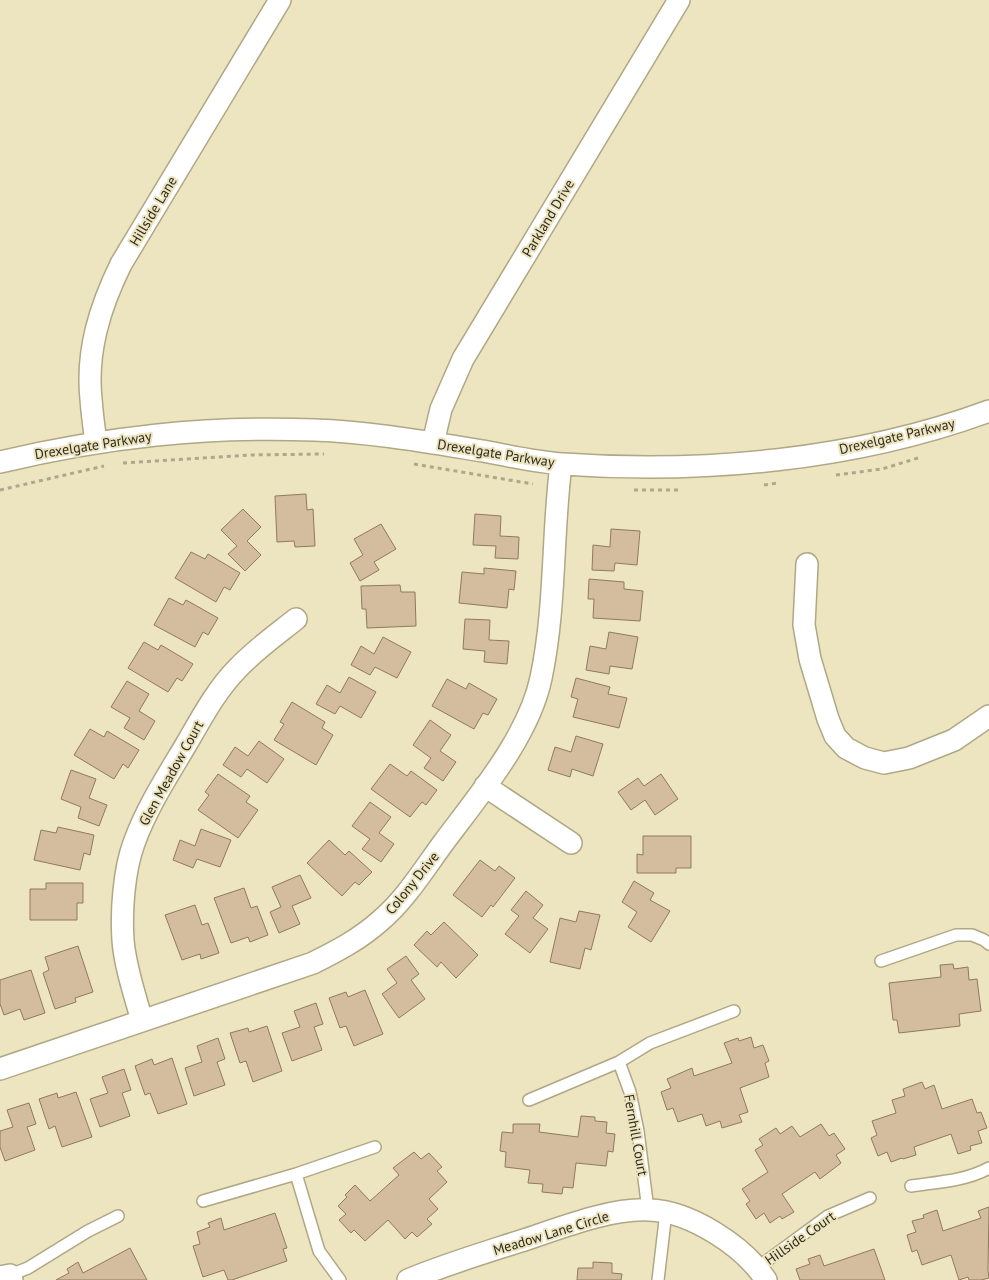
<svg xmlns="http://www.w3.org/2000/svg" width="989" height="1280" viewBox="0 0 989 1280" font-family="'PT Sans',sans-serif">
<rect width="100%" height="100%" fill="#ede4c0"/>
<!-- building -->
<path fill="#d3bd9e" stroke="#8f7a5e" d="M306,494L307,510L313,509L315,546L295,547L294,541L277,542L275,496Z
M243,509L261,527L247,541L261,555L245,571L228,554L237,546L221,530Z
M475,514L501,516L500,536L519,537L518,559L495,558L496,546L473,545Z
M381,524L396,549L374,562L379,570L360,581L350,563L363,555L354,539Z
M611,529L640,531L637,565L615,563L614,571L592,570L593,545L610,547Z
M191,552L205,559L208,554L240,573L230,590L224,587L216,602L175,578Z
M484,568L516,571L514,590L509,589L507,608L459,603L462,572L484,574Z
M589,579L624,582V589L643,591L640,621L593,618L594,599H588Z
M400,585L401,592H415L416,626L367,628L366,609H362L361,586Z
M169,598L183,605L186,600L218,618L208,635L203,632L195,647L154,625Z
M465,619L490,620L489,640L509,641L507,664L484,662L485,651L463,649Z
M609,632L638,637L632,669L610,666L609,674L586,670L590,646L606,649Z
M383,637L411,652L397,678L375,667L370,675L351,665L361,646L374,654Z
M144,642L158,650L161,645L193,664L182,681L177,678L168,692L128,668Z
M349,677L376,692L361,718L340,706L335,714L316,704L327,685L340,693Z
M576,678L610,687L608,694L627,698L619,728L573,717L578,699L571,697Z
M447,679L466,689L469,683L497,699L488,715L483,713L474,729L432,706Z
M127,681L149,694L139,711L155,721L144,740L124,728L130,718L111,707Z
M292,702L325,722L322,728L333,735L316,765L274,740L284,724L280,722Z
M430,720L451,735L440,751L456,762L443,781L424,768L431,758L413,745Z
M90,729L104,737L107,731L139,750L128,768L123,764L114,779L74,755Z
M576,736L603,744L593,776L572,769L570,777L548,770L555,747L571,752Z
M259,741L284,759L267,783L247,769L241,777L223,765L235,747L248,756Z
M390,764L407,776L411,771L437,790L426,805L422,802L410,817L371,789Z
M71,770L96,779L89,798L107,805L99,826L78,818L81,807L61,799Z
M218,774L250,796L246,802L258,810L238,838L198,810L209,795L205,792Z
M661,774L678,799L655,815L645,800L631,810L618,792L638,778L644,786Z
M370,802L391,817L379,833L394,844L381,862L362,849L370,839L352,826Z
M58,827L94,835L90,855L84,853L80,870L34,860L41,830L56,833Z
M201,829L231,840L220,867L197,859L193,868L173,860L180,840L195,846Z
M643,836H691V868H676V873H637V854L643,855Z
M329,840L345,855L349,851L372,872L359,885L355,882L342,896L307,863Z
M480,860L495,871L499,866L515,878L493,907L491,905L482,917L453,895Z
M300,875L311,898L292,906L300,924L279,933L270,912L281,907L272,887Z
M634,881L654,893L650,900L670,911L651,942L628,927L637,912L622,902Z
M46,883H83V903H77V920H30V889H46Z
M244,888L251,908L257,906L268,935L250,942L248,937L231,943L214,898Z
M526,891L543,905L533,918L548,929L530,953L505,934L519,916L511,910Z
M195,905L202,925L208,923L219,953L201,959L200,954L182,960L165,915Z
M579,911L600,915L591,950L585,948L580,969L550,962L560,918L576,922Z
M444,922L478,955L456,978L441,962L437,967L414,945L427,931L431,935Z
M78,946L93,992L75,998L76,1002L55,1009L43,973L49,970L45,957Z
M406,956L419,974L411,980L425,999L399,1018L382,994L397,983L387,969Z
M953,964L954,969L968,967L969,980L977,979L981,1011L959,1014L960,1026L899,1033L897,1020H893L889,983L941,977L940,965Z
M31,970L45,1013L24,1020L20,1009L4,1015L0,1004V980Z
M365,990L383,1034L354,1046L346,1026L340,1028L329,998L346,992L348,997Z
M316,1003L323,1024L314,1027L322,1050L292,1061L282,1033L300,1027L294,1011Z
M267,1026L282,1071L253,1082L246,1061L240,1063L230,1033L248,1028L249,1032Z
M751,1037L754,1048L763,1045L769,1061L765,1063L769,1077L740,1088L748,1112L739,1115L742,1122L722,1128L720,1121L706,1126L702,1114L678,1122L673,1108L667,1110L661,1092L671,1088L667,1079L692,1068L694,1076L732,1063L724,1043L738,1038L739,1041Z
M218,1038L225,1059L217,1062L225,1085L194,1096L185,1068L202,1062L197,1046Z
M172,1058L187,1104L158,1114L150,1093L145,1095L135,1066L152,1059L154,1065Z
M124,1069L131,1090L122,1093L130,1116L100,1127L90,1099L108,1093L102,1077Z
M922,1082L925,1089L934,1085L942,1109L972,1099L977,1113L981,1112L987,1128L978,1131L982,1143L970,1146L971,1150L958,1154L951,1134L914,1147L916,1155L903,1159L902,1158L891,1162L887,1152L878,1156L871,1138L877,1135L872,1121L896,1113L892,1100L905,1096L903,1089Z
M76,1092L92,1137L62,1147L55,1126L49,1129L39,1099L57,1093L58,1098Z
M29,1103L36,1124L27,1127L35,1150L5,1161L0,1147V1131L13,1127L7,1110Z
M581,1116L595,1117V1121L607,1122L606,1133L615,1134L613,1152L608,1151L606,1166L576,1163L573,1188L563,1187L562,1194L542,1192L543,1184L528,1183L530,1170L505,1167L506,1152L500,1151L502,1132L513,1133V1124H540L539,1132L578,1137Z
M821,1124L829,1136L834,1133L845,1149L836,1155L841,1163L820,1179L815,1172L782,1194L794,1212L782,1219L780,1216L770,1223L764,1213L756,1219L746,1204L750,1201L742,1189L768,1172L755,1150L763,1145L759,1139L776,1128L780,1134L792,1126L800,1137Z
M414,1152L421,1159L429,1153L442,1167L437,1171L447,1182L429,1199L438,1209L427,1219L432,1224L417,1237L412,1232L405,1239L388,1220L365,1241L354,1230L351,1233L339,1220L346,1214L338,1206L347,1197L345,1195L355,1185L370,1201L399,1175L393,1168Z
M989,1207L988,1270L989,1278L981,1280H969L968,1277L959,1280L951,1255L922,1265L917,1250L912,1252L907,1235L916,1232L912,1221L924,1218L923,1215L937,1210L943,1231L981,1218L978,1211Z
M275,1213L287,1248L283,1249L287,1261L232,1280H228L224,1270L203,1277L193,1246L200,1244L197,1232L210,1227L208,1223L221,1218L224,1230Z
M130,1248L147,1280H56L69,1273L67,1269L78,1262L83,1273Z
M874,1249L885,1280H800L796,1269L810,1264L808,1259L820,1255L824,1266Z
M593,1262L612,1263V1273L622,1274L621,1280H577L578,1268H593Z"/>
<g fill="none" stroke-linecap="round" stroke-linejoin="round">
<!-- service casing -->
<g stroke="#b0a784" stroke-width="14">
<path id="service" d="M881,961L956,935H972L984,940L989,944
M619,1062L630,1092L638,1131L648,1210
M529,1100L619,1062L650,1043L734,1011
M296,1174L319,1251L340,1280
M911,1186C938,1182 965,1181 989,1168
M203,1201L296,1174L375,1147
M757,1268L828,1216L870,1198
M10,1275L28,1268L88,1231L118,1216
M658,1280L666,1212"/>
</g>
<!-- minor casing -->
<g stroke="#b0a784" stroke-width="24">
<path id="minor" d="M96,442C94,428 92,413 91,399C86,351 100,307 121,264L280,0
M433,443L441,409L463,359L679,0
M0,462C106,437 205,426 314,430C371,432 427,442 483,451C509,456 536,462 563,464C703,474 856,460 989,411
M807,564L804,625L810,659L828,719L835,736L846,748L865,758L884,763L909,758L954,740L989,716
M485,786L571,843
M142,1021C135,995 125,967 123,940C121,911 124,870 134,843C147,807 168,775 187,743C202,717 217,689 238,668C256,649 276,635 296,619
M0,1069L313,963C337,951 360,939 380,921C406,899 424,869 444,842C479,795 529,736 541,678C556,607 552,535 561,464
M0,1277L10,1275L12,1280
M408,1280C446,1264 487,1252 527,1239C563,1227 611,1208 649,1210C690,1211 744,1246 766,1280"/>
</g>
<!-- path -->
<path stroke="#aea78a" stroke-width="3" stroke-dasharray="4 4" stroke-linecap="butt" d="M123,463L249,455L324,454
M414,464L533,484
M836,475L882,469L918,458
M764,485L778,483
M0,490L104,466
M634,490H681"/>
<!-- service -->
<use href="#service" stroke="#fff" stroke-width="11"/>
<!-- minor -->
<use href="#minor" stroke="#fff" stroke-width="21"/>
</g>
<g text-anchor="middle" dominant-baseline="central" stroke-width="4" stroke-linejoin="round" paint-order="stroke">
<!-- street labels -->
<g font-size="14" fill="#2e2b1d" stroke="#ede4c0">
<text transform="translate(153 211) rotate(-59)">Hillside Lane</text>
<text transform="translate(548 218) rotate(-59)">Parkland Drive</text>
<text transform="translate(897 436) rotate(-13)">Drexelgate Parkway</text>
<text transform="translate(93 445) rotate(-9)">Drexelgate Parkway</text>
<text transform="translate(496 453) rotate(9)">Drexelgate Parkway</text>
<text transform="translate(171 773) rotate(-61)">Glen Meadow Court</text>
<text transform="translate(412 883) rotate(-51)">Colony Drive</text>
<text transform="translate(636 1135) rotate(80)">Fernhill Court</text>
<text transform="translate(551 1233) rotate(-17)">Meadow Lane Circle</text>
<text transform="translate(800 1238) rotate(-35)">Hillside Court</text>
</g>
</g>
</svg>
